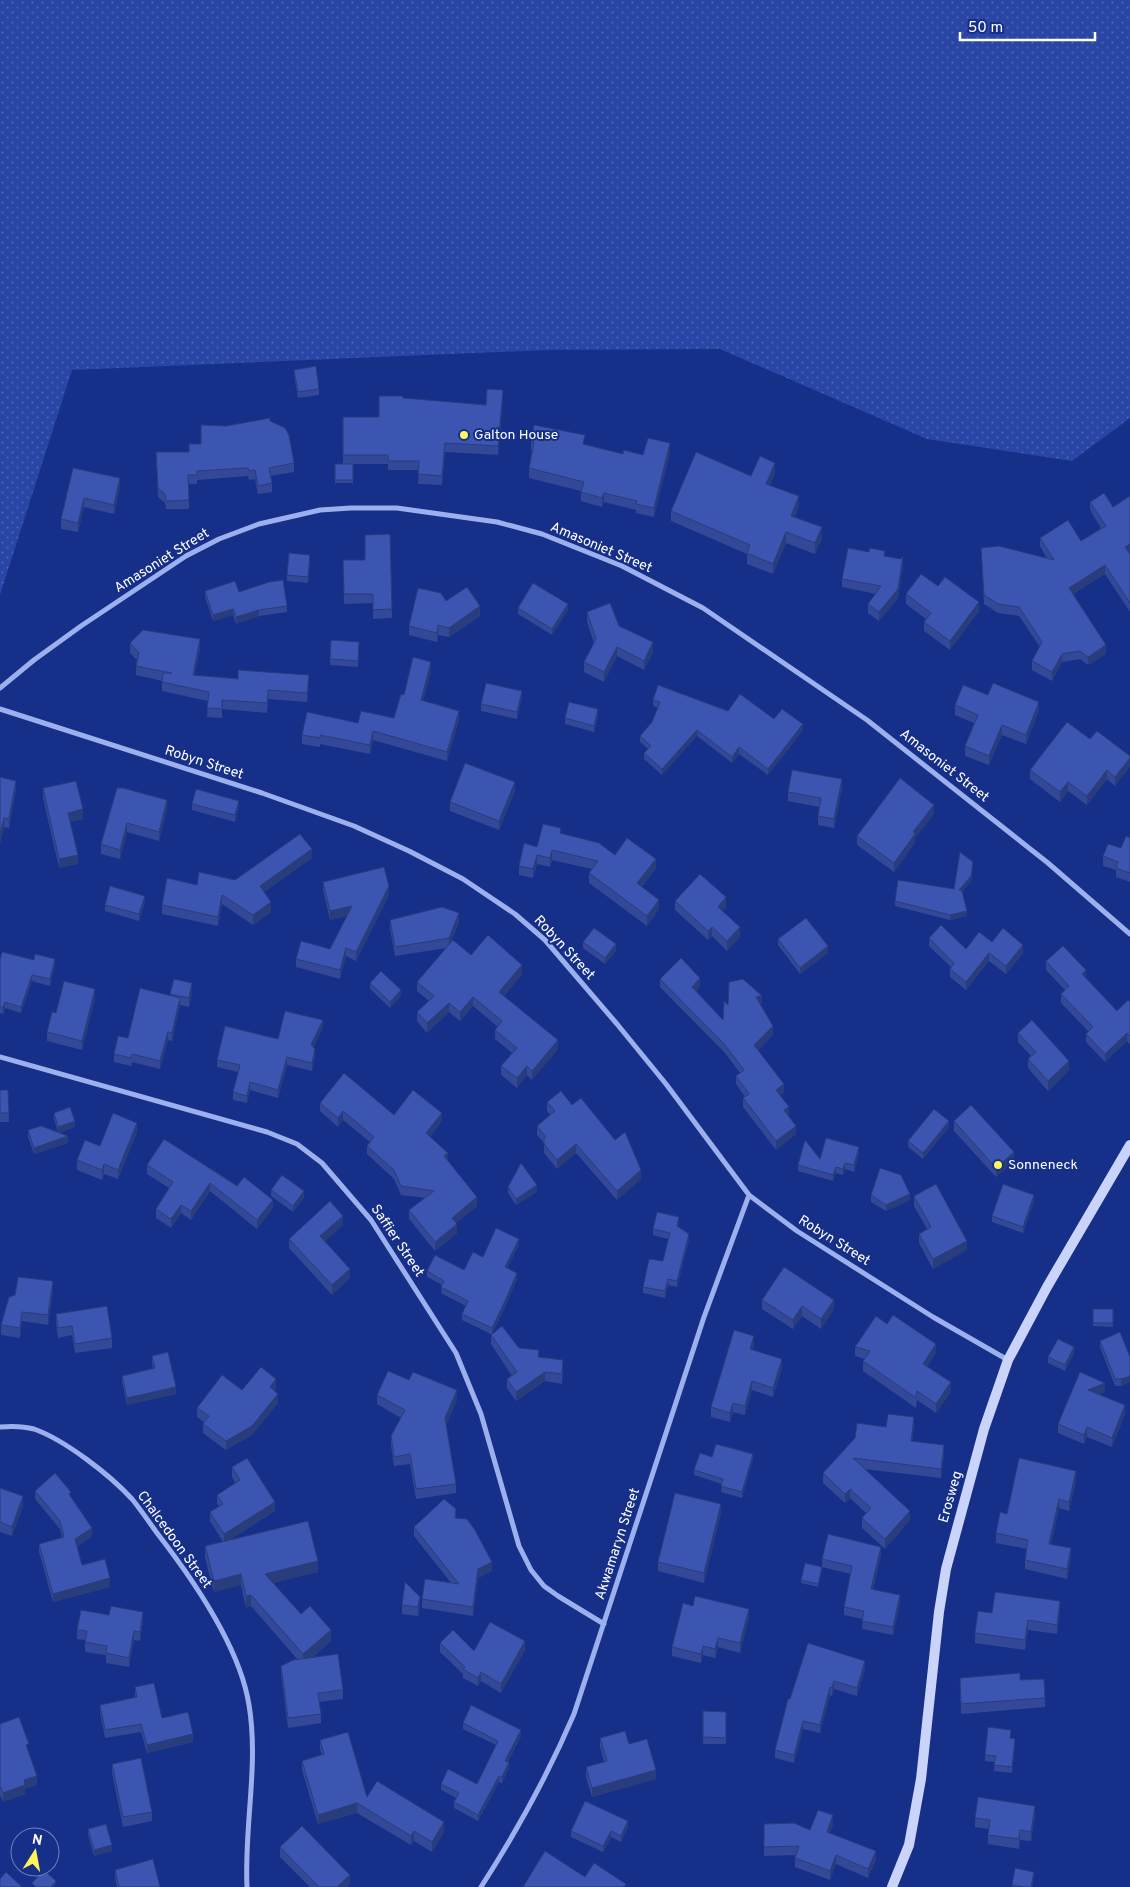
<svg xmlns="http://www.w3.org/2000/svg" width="1130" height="1887" viewBox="0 0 1130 1887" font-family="Overpass,sans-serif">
<defs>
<pattern id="green-dots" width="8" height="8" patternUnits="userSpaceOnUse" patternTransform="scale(1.25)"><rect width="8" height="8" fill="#2946a6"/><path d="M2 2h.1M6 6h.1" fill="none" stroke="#4962b3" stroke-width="1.8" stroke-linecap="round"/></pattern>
</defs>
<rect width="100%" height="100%" fill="#162f88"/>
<!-- green -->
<path fill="url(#green-dots)" d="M0,0H1130V418L1072,461L927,439L720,349L548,350L72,370L0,595Z"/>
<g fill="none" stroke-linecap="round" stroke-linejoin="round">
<!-- street -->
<path stroke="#9db0ee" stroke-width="5" d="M0,688L34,660L81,626L186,556L219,539L259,524L320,510L351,508H397L497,522L542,534L622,566L703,608L867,720L1048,863L1130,934
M0,709L262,793L354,826L409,851L463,879L515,914L545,940L617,1024L666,1084L749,1195L797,1231L933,1317L1008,1360
M0,1057L267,1132L297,1144L322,1163L371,1220L456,1353L481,1414L519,1546L531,1570L544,1586L558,1596L604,1624
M0,1427C11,1426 23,1426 34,1429C65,1440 110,1475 132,1499C141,1510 149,1522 157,1533C192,1578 240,1648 249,1705C259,1765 244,1826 247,1887
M481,1887C517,1831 548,1775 574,1714L704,1317L749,1195"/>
<!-- secondary -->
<path stroke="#cad4fa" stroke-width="10" d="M892,1887L909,1845L921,1779L939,1612L946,1569L984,1429L1008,1360L1047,1287L1130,1145"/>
</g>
<!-- wall -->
<path fill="#334997" d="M294,370L319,389V395L298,398L294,376Z
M403,398L486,405L503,399L498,455L445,452L442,485L418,484L419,470H388V464H353V483H335V464H343V417H379Z
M270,421L294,463V472L271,476L272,483V492L258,494L255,479L249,480L248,476L197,480V484H189V509H166L165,503L158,497L156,452H189L226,426Z
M531,442L585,445L623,454L643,455L670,452L654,517L636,513V510L604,502L602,507L581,501V491L529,478V468L532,451H531Z
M73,468L120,487L114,514L84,507L78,532L61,529V519Z
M775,473L770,485L799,507L795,517L822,538L815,554L786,543L773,574L747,564V554L671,521V511L751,476Z
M1090,502L1130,554V612L1105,574L1073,594L1106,654L1088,665L1080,659L1062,662L1052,681L1032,670V661L1040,647L1019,616L998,613L984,604L981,548L1047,559L1040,546V538L1081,541L1101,528L1090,510Z
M390,534L392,618L373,619V603L344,604L343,560H365Z
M885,557L903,565L898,598L879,621L868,613V604L876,594L842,587V579Z
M310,561L308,583L287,581V575Z
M938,586L979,611L950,650L924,631V622L926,619L906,604V594Z
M205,591L239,592L287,606V612L259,616L236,624L233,615L213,621L205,597Z
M446,601L480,616L449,637L438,635L437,642L409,635V626Z
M518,608L568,610L552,635L518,614Z
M587,612L619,626L653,652L644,670L617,656L604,682L584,672V662L594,643L587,622Z
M130,643L200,649L194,675L309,684L307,702L268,699L267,713L222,709V718L207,717L208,701L162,691V681L136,675V666L137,660L130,653Z
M359,648L358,667L330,665V659Z
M431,671L423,701L459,720L447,761L373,740L370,754L320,744V747L302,744V735L358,723L394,718L404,695Z
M988,695L1039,711L1026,744L1002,735L989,765L965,756V746L974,723L955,715V705Z
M522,697L517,719L481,711V704Z
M653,700L728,711L774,719L803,730L768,775L739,754L732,763L697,736L662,775L644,759V753L648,749L640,742V736L652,722L658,708L653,706Z
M598,716L594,732L565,724V718Z
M1090,739L1130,756L1115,786L1107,779L1087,805L1068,791L1060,802L1030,779V770Z
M0,777L16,790L9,828L4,827L0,844Z
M43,788L83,819L70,822L78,864L59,868L43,798Z
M117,788L167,809L159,841L127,832L120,859L101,854V844Z
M842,788L834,828L818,825V816L819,807L788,801V792Z
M515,791L499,830L450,811V802Z
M192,804L239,807L235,822L192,810Z
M934,814L915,838V843L894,872L857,845V836Z
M561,834L615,855L656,868L642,887L659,909L647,926L589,883V873L592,869L552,860L550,867L537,864L533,878L519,875V866L537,847Z
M1130,838V882L1116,877V870L1103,866V856L1121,848Z
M312,858L264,892L271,912L253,925L222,904L218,926L162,914V905L197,885L235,880Z
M973,867L971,881L962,892L967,916L950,920L895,906V901L954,889Z
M323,882L389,895L356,961L346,956L340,979L296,967V959L330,949L347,916L330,920L323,890Z
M675,901L726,907L722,911L740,937L727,951L712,936L708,940L675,910Z
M145,902L139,921L105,911V905Z
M390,920L459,922L451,942L471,955L522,974L504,996L558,1049L532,1080L527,1075L517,1088L501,1075V1066L512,1053L495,1039V1030L498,1027L473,1006L460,1021L449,1012L427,1033L417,1021V1012L429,1001L417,991V982L446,948L395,956L390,929Z
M929,938L966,949L992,942L1023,953L1006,974L989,961L966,990L950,977V969L951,967L929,946Z
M778,939L828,953L800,974L778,945Z
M583,942L616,951L605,964L583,948Z
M0,960L55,965L50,986L32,981L21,1013L5,1008L3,1014L0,1013Z
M1046,961L1086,978L1117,1011L1130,1002V1044L1127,1041L1105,1062L1086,1042V1034L1088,1031L1061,1003V994L1065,990L1046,970Z
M660,979L700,986L696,991L723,1020L728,1005L762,1004H760L773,1035L758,1050L784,1093L780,1095L796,1134L776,1150L743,1107V1098L745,1097L736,1084V1076L740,1073L725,1053L660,987Z
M370,983L401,996L390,1008L370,989Z
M192,993L189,1007L180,1005L172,1041L168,1040L160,1069L132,1062L131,1066L114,1062V1054L128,1038L170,996V994Z
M95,998L82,1050L47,1041V1032L56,1013Z
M323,1028L313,1047L315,1056L312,1071L287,1065L278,1098L250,1090L247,1103L233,1100V1092L238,1072L217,1067V1060L278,1039Z
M1018,1033L1069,1070L1048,1091L1028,1068V1059L1031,1056L1018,1042Z
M0,1090H8L9,1122H0Z
M547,1102L572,1105L641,1179L617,1200L576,1153L557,1169L544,1153V1143L537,1135V1126L550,1115L547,1111Z
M320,1103L442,1121L430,1137L448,1160L477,1206L456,1223L457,1233L435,1251L409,1219V1210L425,1198L401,1195L394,1179L367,1154V1146L370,1142L343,1120L338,1127L320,1111Z
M54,1113L75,1127L59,1133L68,1143L34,1154L28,1137V1130L58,1132L54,1119Z
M954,1121L1014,1161L996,1177L954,1131Z
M949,1127L923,1159L908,1147V1141Z
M137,1132L118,1179L104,1174L102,1180L77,1170V1160L100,1146Z
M164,1139L273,1208L257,1229L210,1191L191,1220L181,1213L171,1228L156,1218V1209L169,1188L147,1174V1165Z
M859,1153L854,1172L845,1169L843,1175L836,1173L833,1181L798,1171V1165L820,1159Z
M508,1187L537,1192L516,1205L508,1193Z
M271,1190L304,1198L293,1212L271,1196Z
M871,1195L910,1200L886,1211L871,1202Z
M914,1196L967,1250L933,1269L919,1243V1234L927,1229L914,1206Z
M1034,1201L1023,1233L992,1222V1216Z
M679,1223L678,1227L689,1240L677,1287L668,1285L665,1298L643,1293V1287L663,1261L668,1239L653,1235V1229Z
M343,1225L325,1241L350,1278L332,1295L289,1248V1239Z
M519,1245L507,1268L517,1279L506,1305L492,1334L563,1369L562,1384L545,1381L516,1401L507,1388V1379L512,1376L491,1344V1334L462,1320V1314L466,1306L441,1293L442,1285L427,1277V1271L464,1270L483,1257Z
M53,1291L48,1325L22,1321L20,1338L1,1335V1325Z
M762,1300L834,1309L821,1329L802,1316L793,1329L762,1309Z
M1093,1309H1113V1327L1093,1326Z
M56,1314L112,1338V1348L75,1353L72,1335L58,1338L56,1323Z
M887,1324L936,1353L927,1367L951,1392L936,1413L917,1400L916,1408L863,1371V1361L865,1359L855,1356V1347Z
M1100,1341L1130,1357V1382L1121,1386H1115L1100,1347Z
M754,1345L753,1350L782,1368L773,1397L752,1390L745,1415L733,1412L730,1422L711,1417V1407Z
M1074,1353L1065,1371L1048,1363V1357Z
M152,1356L176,1394L127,1405L122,1382V1376L153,1369L152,1363Z
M1080,1372L1105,1392L1100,1394L1125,1414L1112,1447L1087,1437L1084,1444L1058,1433V1424Z
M276,1388L274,1391L278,1403L252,1435L226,1450L203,1433V1424L204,1422L197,1417V1408L242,1390Z
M377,1395L457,1400L446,1425L456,1484V1493L416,1499L410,1464L394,1466L391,1446V1436L401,1418L377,1404Z
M914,1426L912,1441L944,1454L941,1478L864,1469L910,1520L885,1549L862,1528V1518L866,1513L850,1498L845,1503L823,1483V1473L886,1427Z
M712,1457L753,1459L742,1498L721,1492L722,1484L694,1475V1470Z
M232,1467L275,1511L229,1540L318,1572L273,1583L301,1614L331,1641L312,1658L343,1690V1699L319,1702L321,1714V1723L288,1728L281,1675V1666L298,1660L251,1606L246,1608L241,1585L214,1592L205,1558V1546L223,1542L210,1521V1512L219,1506L217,1504V1495L235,1483L232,1477Z
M1076,1481L1069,1511L1059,1508L1051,1545L1071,1558L1067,1579L1025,1569V1560L1027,1549L996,1543V1533L1007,1514Z
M0,1488L23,1506L12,1536L0,1532Z
M35,1491L71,1497L92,1536L77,1547L82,1565L110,1587L53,1602L39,1552V1544L62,1538L60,1529L35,1499Z
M721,1513L704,1583L658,1571V1562Z
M456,1518L492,1571L478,1578L473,1616L422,1608V1599L451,1583L414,1536V1527Z
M881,1555L873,1590L900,1603L893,1635L862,1629L863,1619L844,1615V1607L851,1574L822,1567V1559Z
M822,1570L818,1587L801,1583V1580Z
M402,1605L420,1606L418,1616L402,1614Z
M1060,1610L1057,1634L1028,1630L1025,1650L975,1643V1633L992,1613Z
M749,1618L740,1653L718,1647L715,1658L703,1655L701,1663L672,1656V1647Z
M143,1621L140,1641L134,1640L129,1667L106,1663V1655L85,1652V1640L77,1639V1630Z
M440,1643L474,1651L525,1650L501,1693L481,1681L478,1686L463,1678V1674L440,1652Z
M865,1669L857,1696L834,1689L832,1696L830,1695L820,1733L803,1729L794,1763L775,1758V1750L790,1699Z
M960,1678L1020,1680L1045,1698V1707L961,1714Z
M135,1687L162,1718L193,1742L147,1753L141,1732L105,1738L100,1713V1705L135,1697Z
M703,1711L726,1712V1744H703Z
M463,1723L521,1736L508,1762L509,1768L502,1783L499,1782L478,1821L454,1808V1802L456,1798L441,1790V1784H477L496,1745L463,1729Z
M0,1724L29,1752L37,1785L25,1789V1794L3,1802L0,1795Z
M600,1738L629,1744L656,1779L592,1797L586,1777V1767L604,1762L600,1747Z
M1011,1738L1015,1745L1012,1773L994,1771L995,1762L985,1761V1755Z
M320,1740L367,1797L444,1832L432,1852L414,1841L411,1845L357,1813L318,1824L302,1770V1761L322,1755L320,1749Z
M112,1764L152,1812V1821L123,1827L112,1773Z
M1035,1815L1031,1841L1020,1840L1019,1849L988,1844V1829L975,1827V1818Z
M764,1824L810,1830L833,1824L830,1833L876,1860L868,1878L836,1864L830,1880L795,1867V1858L796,1855L764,1856Z
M628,1827L621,1842L611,1837L603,1852L571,1837V1831Z
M88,1829L112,1851L94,1856L88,1835Z
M280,1847L350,1884L347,1887H310L280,1857Z
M115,1870L160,1887H117L115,1878Z
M1034,1875L1032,1887H1012V1885Z"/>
<!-- shaded-wall -->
<path fill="#293c7b" d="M503,390V399L498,455V446Z
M445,443V452L442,485V476Z
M670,443V452L654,517V508Z
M775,463V473L766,494V484Z
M120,478V487L114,514V505Z
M604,493V502L602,507V498Z
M799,496V507L791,526V516Z
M84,498V507L78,532V523Z
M822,527V538L815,554V543Z
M786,532V543L773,574V564Z
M1130,544V553L1125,556V547Z
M310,555V561L308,583V577Z
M903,556V565L898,598L879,621V612Z
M1105,565V574L1069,597V588Z
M979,602V611L950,650V641Z
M568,604V610L552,635V629Z
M480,606V616L449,637V628Z
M233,609V615L213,621V615Z
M259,610V616L236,624V617Z
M438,625V635L437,642V633Z
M200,639V649L193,685V675Z
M653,642V652L644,670V661Z
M1106,645V654L1088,665V657Z
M617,647V656L604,682V672Z
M1062,654V662L1052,681V672Z
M431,662V671L421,709V700Z
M309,675V684L307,702V693Z
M522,691V697L517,719V712Z
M1039,702V711L1026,744V735Z
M598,709V716L594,732V726Z
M459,711V720L447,761V752Z
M803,724V730L768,775V769Z
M1002,725V735L989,765V756Z
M697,730V736L662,775V769Z
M373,731V740L370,754V745Z
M739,747V754L732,763V757Z
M1130,758V767L1115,786V777Z
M1107,770V779L1087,805V796Z
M842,779V788L834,828V819Z
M16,781V790L9,828V819Z
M515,782V791L499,830V821Z
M1068,782V791L1060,802V792Z
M167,800V809L159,841V832Z
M239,801V807L235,822V815Z
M934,805V814L915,838V843L894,872V863L913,832Z
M83,809V819L68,822V813Z
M4,818V827L0,844V834Z
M127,823V832L120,859V850Z
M312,849V858L260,895V886Z
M552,850V860L550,867V858Z
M78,855V864L59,868V859Z
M537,855V864L533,878V869Z
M656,859V868L637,893V883Z
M973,862L971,881L959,896V890Z
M389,886V895L356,961V952Z
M222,895V904L218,926V917Z
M145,896V902L139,921V914Z
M726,897V907L718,916V907Z
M659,900V909L647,926V916Z
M271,902V912L253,925V915Z
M352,906V915L330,920V911Z
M967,911V916L950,920V915Z
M459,913V922L449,947V938Z
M712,927V936L708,940V931Z
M740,927V937L727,951V941Z
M616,944V951L605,964V958Z
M1023,945V953L1006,974V966Z
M828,946V953L800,974V968Z
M346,948V956L340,979V970Z
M989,953V961L966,990V982Z
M55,959V965L50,986V979Z
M522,965V974L499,1001V992Z
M1086,970V979L1082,974Z
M32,975V981L21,1013V1007Z
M700,978V986L692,995V987Z
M192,983V993L189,1007V998Z
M95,989V998L82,1050V1041Z
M401,990V996L390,1008V1002Z
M762,996V1004L756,1005V997Z
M473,997V1006L460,1021V1012Z
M180,998V1006L172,1041V1033Z
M5,1002V1008L3,1014V1008Z
M449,1003V1012L427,1033V1023Z
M323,1020V1028L311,1053V1045Z
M773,1026V1035L754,1054V1045Z
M168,1032V1040L160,1069V1061Z
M1127,1033V1041L1105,1062V1054Z
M558,1040V1049L532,1080V1071Z
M315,1049V1056L312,1071V1063Z
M287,1057V1065L278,1098V1090Z
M1069,1061V1070L1048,1091V1081Z
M527,1066V1075L517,1088V1078Z
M250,1082V1090L247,1103V1096Z
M784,1084V1093L776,1098V1090Z
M789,1107V1115L784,1119V1110Z
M343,1111V1120L338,1127V1118Z
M442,1113V1121L426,1142V1133Z
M75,1121V1127L58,1133V1127Z
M949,1121V1127L923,1159V1153Z
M137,1123V1132L118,1179V1170Z
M796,1126V1134L776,1150V1141Z
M68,1136V1143L34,1154V1148Z
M576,1144V1153L557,1169V1160Z
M859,1147V1153L854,1172V1165Z
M1014,1152V1161L996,1177V1168Z
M448,1153V1162L444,1156Z
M845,1163V1169L843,1175V1169Z
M104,1164V1174L102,1180V1170Z
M836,1167V1173L833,1181V1175Z
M641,1170V1179L617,1200V1191Z
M210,1183V1191L191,1220V1211Z
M537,1185V1192L516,1205V1199Z
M304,1191V1198L293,1212V1206Z
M910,1194V1200L886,1211V1205Z
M1034,1195V1201L1023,1233V1227Z
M477,1197V1206L452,1226V1218Z
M273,1200V1208L257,1229V1220Z
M181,1205V1213L171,1228V1219Z
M343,1216V1225L320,1246V1236Z
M457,1224V1233L435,1251V1242Z
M689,1234V1240L677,1287V1281Z
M519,1239V1245L505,1273V1267Z
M967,1241V1250L933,1269V1259Z
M350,1269V1278L332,1295V1285Z
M517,1273V1279L506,1305L492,1334V1328Z
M668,1279V1285L665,1298V1291Z
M53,1281V1291L48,1325V1315Z
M834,1300V1309L821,1329V1319Z
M802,1306V1316L793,1329V1320Z
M22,1312V1321L20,1338V1328Z
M754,1336V1345L750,1359V1349Z
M936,1344V1353L923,1373V1364Z
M1074,1347V1353L1065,1371V1365Z
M782,1359V1368L773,1397V1388Z
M563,1360V1369L562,1384V1374Z
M545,1372V1381L516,1401V1392Z
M1130,1376V1382L1121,1386V1379Z
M276,1379V1388L270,1396V1387Z
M752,1381V1390L745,1415V1406Z
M951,1382V1392L936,1413V1404Z
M1105,1383V1392L1088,1399V1390Z
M176,1387V1394L127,1405V1398Z
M457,1390V1400L445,1427V1418Z
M278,1394V1403L252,1435L226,1450V1441Z
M733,1403V1412L730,1422V1413Z
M1125,1405V1414L1112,1447V1438Z
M914,1417V1426L911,1450V1441Z
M1087,1427V1437L1084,1444V1435Z
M944,1445V1454L941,1478V1469Z
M753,1454V1459L742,1498V1492Z
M1076,1471V1481L1069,1511V1502Z
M850,1489V1498L845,1503V1494Z
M23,1496V1506L12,1536V1527Z
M1059,1499V1508L1049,1554V1544Z
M275,1502V1511L224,1544V1534Z
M721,1504V1513L704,1583V1573Z
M910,1511V1520L885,1549V1539Z
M92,1528V1536L75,1548V1539Z
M881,1547V1555L871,1597V1589Z
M1071,1548V1558L1067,1579V1569Z
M318,1561V1572L265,1585V1574Z
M492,1562V1571L478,1578L473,1616V1607L478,1569Z
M241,1574V1585L214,1592V1581Z
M110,1578V1587L53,1602V1594Z
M251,1595V1606L246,1608V1596Z
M900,1595V1603L893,1635V1627Z
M420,1597V1606L418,1616V1607Z
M1060,1601V1610L1057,1634V1625Z
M749,1609V1618L740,1653V1643Z
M143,1612V1621L140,1641V1632Z
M1028,1620V1630L1025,1650V1640Z
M331,1630V1641L303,1665V1654Z
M134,1631V1640L129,1667V1658Z
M718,1638V1647L715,1658V1649Z
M525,1641V1650L501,1693V1684Z
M703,1646V1655L701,1663V1654Z
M865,1661V1669L857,1696V1688Z
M481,1672V1681L478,1686V1678Z
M834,1681V1689L832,1696V1688Z
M830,1687V1695L820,1733V1725Z
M803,1721V1729L794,1763V1755Z
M521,1730V1736L505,1766V1761Z
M193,1734V1742L147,1753V1745Z
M1015,1739V1745L1012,1773V1767Z
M509,1762V1768L502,1783V1777Z
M656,1770V1779L592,1797V1788Z
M37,1776V1785L25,1789V1794L3,1802V1793L24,1780Z
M499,1776V1782L478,1821V1815Z
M357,1803V1813L318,1824V1815Z
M1035,1806V1815L1031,1841V1832Z
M833,1815V1824L827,1841V1832Z
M628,1821V1827L621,1842V1836Z
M444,1822V1832L432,1852V1842Z
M1020,1830V1840L1019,1849V1839Z
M414,1831V1841L411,1845V1836Z
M611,1831V1837L603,1852V1846Z
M112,1845V1851L94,1856V1850Z
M876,1851V1860L868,1878V1869Z
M836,1855V1864L830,1880V1871Z
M350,1875V1884L347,1887H337Z
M56,1881V1884L54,1887H51Z"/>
<!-- building -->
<path fill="#3b55b0" stroke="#293c7b" d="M316,366L319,389L298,392L294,370Z
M487,389L503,390L498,446L445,443L442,476L418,474L419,461H388V455H343V417H379V396H403V398L486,405Z
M270,418V421L285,428L289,435L294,463L269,468L272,483L258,486L255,470L249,471L248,468L197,471V475H188L189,500L166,501L165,494L158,488L156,452H189V444H201V425L226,426Z
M534,425L585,435L583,444L623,454L624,450L643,455L648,438L670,443L654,508L636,504L637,501L604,493L602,498L581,492L584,482L529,468L534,442H531Z
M696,452L751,476L760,456L775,463L766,484L799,496L791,516L822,527L815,543L786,532L773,564L747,553L750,545L671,511Z
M335,464H353V480H335Z
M73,468L120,478L114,505L84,498L78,523L61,519Z
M1104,493L1113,507L1130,496V544L1125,547L1130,554V603L1105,565L1069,588L1106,645L1088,657L1080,651L1062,654L1052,672L1032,661L1042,642L1019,607L998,604L984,595L981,548L999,546L1054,560L1040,538L1068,520L1081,541L1106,526L1090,502Z
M390,534L392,609L373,610V594H344L343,560H365V535Z
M848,548L869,552L870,548L885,551L884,556L901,559L903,556L898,589L879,612L868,604L881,586L842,579Z
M289,553L310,555L308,577L287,575Z
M921,574L938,586L945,577L979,602L950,641L924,622L931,613L906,594Z
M283,580L287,606L259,610L236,617L233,609L213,615L205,591L235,581L239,592L269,582Z
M533,583L568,604L552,629L518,608Z
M467,587L480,606L449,628L438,625L437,633L409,626L418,588L441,593L446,601Z
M610,603L619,626L653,642L644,661L617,647L604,672L584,662L596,639L587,612Z
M143,630L200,639L193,675L238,679V670L309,675L307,693L268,690L267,703L222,700V709L207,708L209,692L162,682L163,673H172L136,666L139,653L130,643Z
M331,640L359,642L358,661L330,659Z
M413,657L431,662L421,700L459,711L447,752L373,731L370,745L320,735V738L302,735L307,712L358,723L361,711L394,718L401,694L404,695Z
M486,683L522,691L517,712L481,704Z
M993,683L1039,702L1026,735L1002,725L989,756L965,746L978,715L955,705L963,685L988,695Z
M658,685L728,711L740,694L774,719L782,709L803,724L768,769L739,747L732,757L697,730L662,769L644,753L651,746L640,736L652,722L660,702L653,700Z
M569,702L598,709L594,726L565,718Z
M1067,722L1090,739L1097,731L1130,756V758L1115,777L1107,770L1087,796L1068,782L1060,792L1030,770Z
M465,763L515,782L499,821L450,802Z
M792,770L842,779L834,819L818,816L821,798L788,792Z
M0,777L16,781L9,819L4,818L0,834Z
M900,778L934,805L913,832L915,834L894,863L857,836Z
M76,781L83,809L68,813L78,855L59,859L43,788Z
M117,788H123L167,800L159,832L127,823L120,850L101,844Z
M196,789L239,801L235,815L192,804Z
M543,824L561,828L560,833L599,843L615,855L627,838L656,859L637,883L659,900L647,916L589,873L598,861L552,850L550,858L537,855L533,869L519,866L524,843L537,847Z
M300,834L312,849L260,886L271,902L253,915L222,895L218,917L162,905L167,878L197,885L199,872L235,880Z
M1126,836L1130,838V873L1116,868L1118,862L1103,856L1108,844L1121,848Z
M960,852L973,862L971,876L959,890L962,891L967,911L950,915L895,901L898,880L954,889Z
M384,867L389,886L356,952L346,948L340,970L296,959L301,941L330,949L352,906L330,911L323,882Z
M700,874L726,897L718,907L740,927L727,941L712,927L708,931L675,901Z
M110,886L145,896L139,914L105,905Z
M442,907L459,913L449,938L395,947L390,920Z
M806,918L828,946L800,968L778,939Z
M941,925L966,949L979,932L992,942L1003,928L1023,945L1006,966L989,953L966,982L950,969L954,963L929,938Z
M594,928L616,944L605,958L583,942Z
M488,935L522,965L499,992L558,1040L532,1071L527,1066L517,1078L501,1066L517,1048L495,1030L502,1021L473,997L460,1012L449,1003L427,1023L417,1012L434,996L417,982L453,940L471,955Z
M1063,946L1086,970L1082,974L1117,1011L1128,1000L1130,1002V1036L1127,1033L1105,1054L1086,1034L1093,1027L1061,994L1069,986L1046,961Z
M2,952L34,960L35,954L55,959L50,979L32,975L21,1007L5,1002L3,1008L0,1006V960Z
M681,958L700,978L692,987L723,1020L724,1001L728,1005L729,982L743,979L762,996L756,997L773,1026L754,1045L784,1084L776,1090L789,1107L784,1110L796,1126L776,1141L743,1098L749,1094L736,1076L744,1070L725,1045L660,979Z
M381,971L401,990L390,1002L370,983Z
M174,979L192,983L189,998L170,994Z
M64,981L95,989L82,1041L47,1032L52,1012L56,1013Z
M140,988L180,998L172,1033L168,1032L160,1061L132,1054L131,1058L114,1054L118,1036L128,1038Z
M285,1011L323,1020L311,1045L315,1049L312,1063L287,1057L278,1090L250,1082L247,1096L233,1092L240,1065L217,1060L225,1026L278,1039Z
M1032,1020L1069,1061L1048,1081L1028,1059L1036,1052L1018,1033Z
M344,1073L394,1115L413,1090L442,1113L426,1133L448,1153L444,1156L477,1197L452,1218L457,1224L435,1242L409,1210L434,1191L401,1186L394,1170L367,1146L374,1137L343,1111L338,1118L320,1103Z
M0,1090H8L9,1113H0Z
M561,1091L572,1105L581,1098L615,1140L625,1132L641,1170L617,1191L576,1144L557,1160L544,1144V1138L546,1137L537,1126L555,1111L547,1102Z
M971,1105L1014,1152L996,1168L954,1121Z
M70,1107L75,1121L58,1127L54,1113Z
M934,1109L949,1121L923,1153L908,1141Z
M113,1113L137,1123L118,1170L104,1164L102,1170L77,1160L85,1140L100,1146Z
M41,1126L68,1136L34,1148L28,1130Z
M826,1138L859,1147L854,1165L845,1163L843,1169L836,1167L833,1175L798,1165L805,1140L820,1159Z
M164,1139L237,1186L244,1177L273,1200L257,1220L210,1183L191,1211L181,1205L171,1219L156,1209L173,1182L147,1165Z
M521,1163L537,1185L516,1199L508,1187Z
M880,1168L901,1175L910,1194L886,1205L871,1195Z
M282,1175L304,1191L293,1206L271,1190Z
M936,1184L967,1241L933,1259L919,1234L931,1227L914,1196Z
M1003,1184L1034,1195L1023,1227L992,1216Z
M330,1201L343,1216L320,1236L350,1269L332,1285L289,1239Z
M657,1212L679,1217L677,1226L689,1234L677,1281L668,1279L665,1291L643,1287L649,1259L663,1261L670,1233L653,1229Z
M496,1228L519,1239L505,1267L517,1273L506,1299L492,1328L462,1314L468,1301L441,1287L444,1281L427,1271L435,1255L464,1270L473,1252L483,1257Z
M784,1267L834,1300L821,1319L802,1306L793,1320L762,1300Z
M18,1277L53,1281L48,1315L22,1312L20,1328L1,1325L9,1297L15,1295Z
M107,1306L112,1338L75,1344L72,1326L58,1328L56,1314Z
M1093,1309H1113V1323H1093Z
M893,1315L936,1344L923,1364L951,1382L936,1404L917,1391L916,1398L863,1361L870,1351L855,1347L876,1316L887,1324Z
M502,1326L519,1348L539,1350L538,1357L563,1360L562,1374L545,1372L516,1392L507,1379L517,1372L491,1335Z
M734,1330L754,1336L750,1349L782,1359L773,1388L752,1381L745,1406L733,1403L730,1413L711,1407Z
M1120,1332L1130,1357V1376L1121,1379H1115L1100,1341Z
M1058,1339L1074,1347L1065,1365L1048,1357Z
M168,1352L176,1387L127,1398L122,1376L155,1368L152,1356Z
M261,1367L276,1379L270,1387L278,1394L252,1426L226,1441L203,1424L209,1416L197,1408L222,1375L242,1390Z
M388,1371L409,1380L413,1372L457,1390L445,1418L456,1484L416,1489L410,1454L394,1457L391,1436L405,1410L377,1395Z
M1080,1372L1105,1383L1088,1390L1125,1405L1112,1438L1087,1427L1084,1435L1058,1424Z
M888,1414L914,1417L911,1441L944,1445L941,1469L853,1458L910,1511L885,1539L862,1518L871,1508L850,1489L845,1494L823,1473L855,1438L857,1423L886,1427Z
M716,1444L753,1454L742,1492L721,1486L723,1479L694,1470L700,1453L712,1457Z
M247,1458L275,1502L224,1534L210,1512L223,1504L217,1495L240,1480L232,1467Z
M1019,1458L1076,1471L1069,1502L1059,1499L1049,1544L1071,1548L1067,1569L1025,1560L1028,1540L996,1533L1000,1512L1007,1514Z
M55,1473L71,1492L69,1494L92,1528L75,1539L82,1565L105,1559L110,1578L53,1594L39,1544L64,1537L60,1521L35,1491Z
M0,1488L23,1496L12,1527L0,1522Z
M675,1493L721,1504L704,1573L658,1562Z
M444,1499L456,1509L455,1518L467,1519L475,1530L492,1562L478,1569L473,1607L422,1599L425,1579L459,1584L414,1527Z
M308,1521L318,1561L265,1574L301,1614L310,1606L331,1630L303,1654L251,1595L246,1596L241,1574L214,1581L205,1546Z
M828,1534L881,1547L871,1589L900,1595L893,1627L862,1621L864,1611L844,1607L852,1566L822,1559Z
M805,1563L822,1567L818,1584L801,1580Z
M405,1582L420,1597L418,1607L402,1605Z
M995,1592L1060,1601L1057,1625L1028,1620L1025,1640L975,1633L978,1611L992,1613Z
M695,1596L749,1609L740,1643L718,1638L715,1649L703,1646L701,1654L672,1647L683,1603L693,1606Z
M111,1606L143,1612L140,1632L134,1631L129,1658L106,1653L107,1646L85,1642L87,1631L77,1630L81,1610L109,1615Z
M490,1622L525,1641L501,1684L481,1672L478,1678L463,1669L465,1667L440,1643L453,1630L474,1651Z
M808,1643L865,1661L857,1688L834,1681L832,1688L830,1687L820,1725L803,1721L794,1755L775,1750L788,1699H790Z
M338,1654L343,1690L318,1693L321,1714L288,1718L281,1666L293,1660Z
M1020,1673V1680L1044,1679L1045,1698L961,1704L960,1678Z
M154,1683L162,1718L188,1712L193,1734L147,1745L141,1724L105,1730L100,1705L137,1697L135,1687Z
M471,1705L521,1730L505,1761L509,1762L502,1777L499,1776L478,1815L454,1802L459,1793L441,1784L448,1769L477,1784L498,1741L463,1723Z
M703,1711L726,1712V1738L703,1737Z
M19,1717L29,1744L26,1745L37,1776L24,1780L25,1785L3,1793L0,1786V1724Z
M988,1727L1011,1730L1010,1738L1015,1739L1012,1767L994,1765L996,1756L985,1755Z
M625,1731L629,1744L647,1739L656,1770L592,1788L586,1767L607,1761L600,1738Z
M348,1732L367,1797L377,1781L444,1822L432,1842L414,1831L411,1836L357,1803L318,1815L302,1761L324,1754L320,1740Z
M141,1758L152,1812L123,1817L112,1764Z
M978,1797L1035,1806L1031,1832L1020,1830L1019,1839L988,1835L990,1820L975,1818Z
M585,1801L628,1821L621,1836L611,1831L603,1846L571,1831Z
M818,1810L833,1815L827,1832L876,1851L868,1869L836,1855L830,1871L795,1858L799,1846L764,1847V1824L794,1823L810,1830Z
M106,1824L112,1845L94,1850L88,1829Z
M302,1826L350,1875L337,1887H319L280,1847Z
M545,1851L585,1877L594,1863L626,1884L624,1887H523Z
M153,1859L160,1887H119L115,1870Z
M1015,1868L1034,1872L1031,1887H1024L1012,1885Z
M44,1870L56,1881L51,1887H36L32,1883Z
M6,1872L22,1887H0V1879Z"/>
<!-- markers -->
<g fill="#fff45a" stroke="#162f88" stroke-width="2">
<circle cx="464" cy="435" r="5"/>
<circle cx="998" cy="1165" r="5"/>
</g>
<g text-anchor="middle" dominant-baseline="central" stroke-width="4" stroke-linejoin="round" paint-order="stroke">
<!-- poi labels -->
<g font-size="14" fill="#fff" stroke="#162f88" text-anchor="start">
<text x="474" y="435">Galton House</text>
<text x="1008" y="1165">Sonneneck</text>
</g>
<!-- street labels -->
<g font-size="14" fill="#fff" stroke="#162f88">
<text transform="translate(601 548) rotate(23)">Amasoniet Street</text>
<text transform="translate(162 561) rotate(-32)">Amasoniet Street</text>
<text transform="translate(204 763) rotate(18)">Robyn Street</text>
<text transform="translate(944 766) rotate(38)">Amasoniet Street</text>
<text transform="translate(564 948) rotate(47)">Robyn Street</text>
<text transform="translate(397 1241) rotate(56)">Saffier Street</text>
<text transform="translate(834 1241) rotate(32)">Robyn Street</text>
<text transform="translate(951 1497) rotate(-74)">Erosweg</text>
<text transform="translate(174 1540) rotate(54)">Chalcedoon Street</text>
<text transform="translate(618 1544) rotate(-72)">Akwamaryn Street</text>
</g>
</g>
<!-- north arrow -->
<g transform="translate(35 1852) rotate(11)"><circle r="24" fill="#162f88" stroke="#7382b8"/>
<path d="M0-4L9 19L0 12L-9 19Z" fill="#fff45a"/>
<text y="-8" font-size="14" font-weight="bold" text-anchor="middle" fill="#ffffff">N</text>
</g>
<!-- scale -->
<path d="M960 32v8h135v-8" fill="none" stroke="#ffffff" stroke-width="2.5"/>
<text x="968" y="32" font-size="15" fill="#ffffff" stroke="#162f88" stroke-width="4" paint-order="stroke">50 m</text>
</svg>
